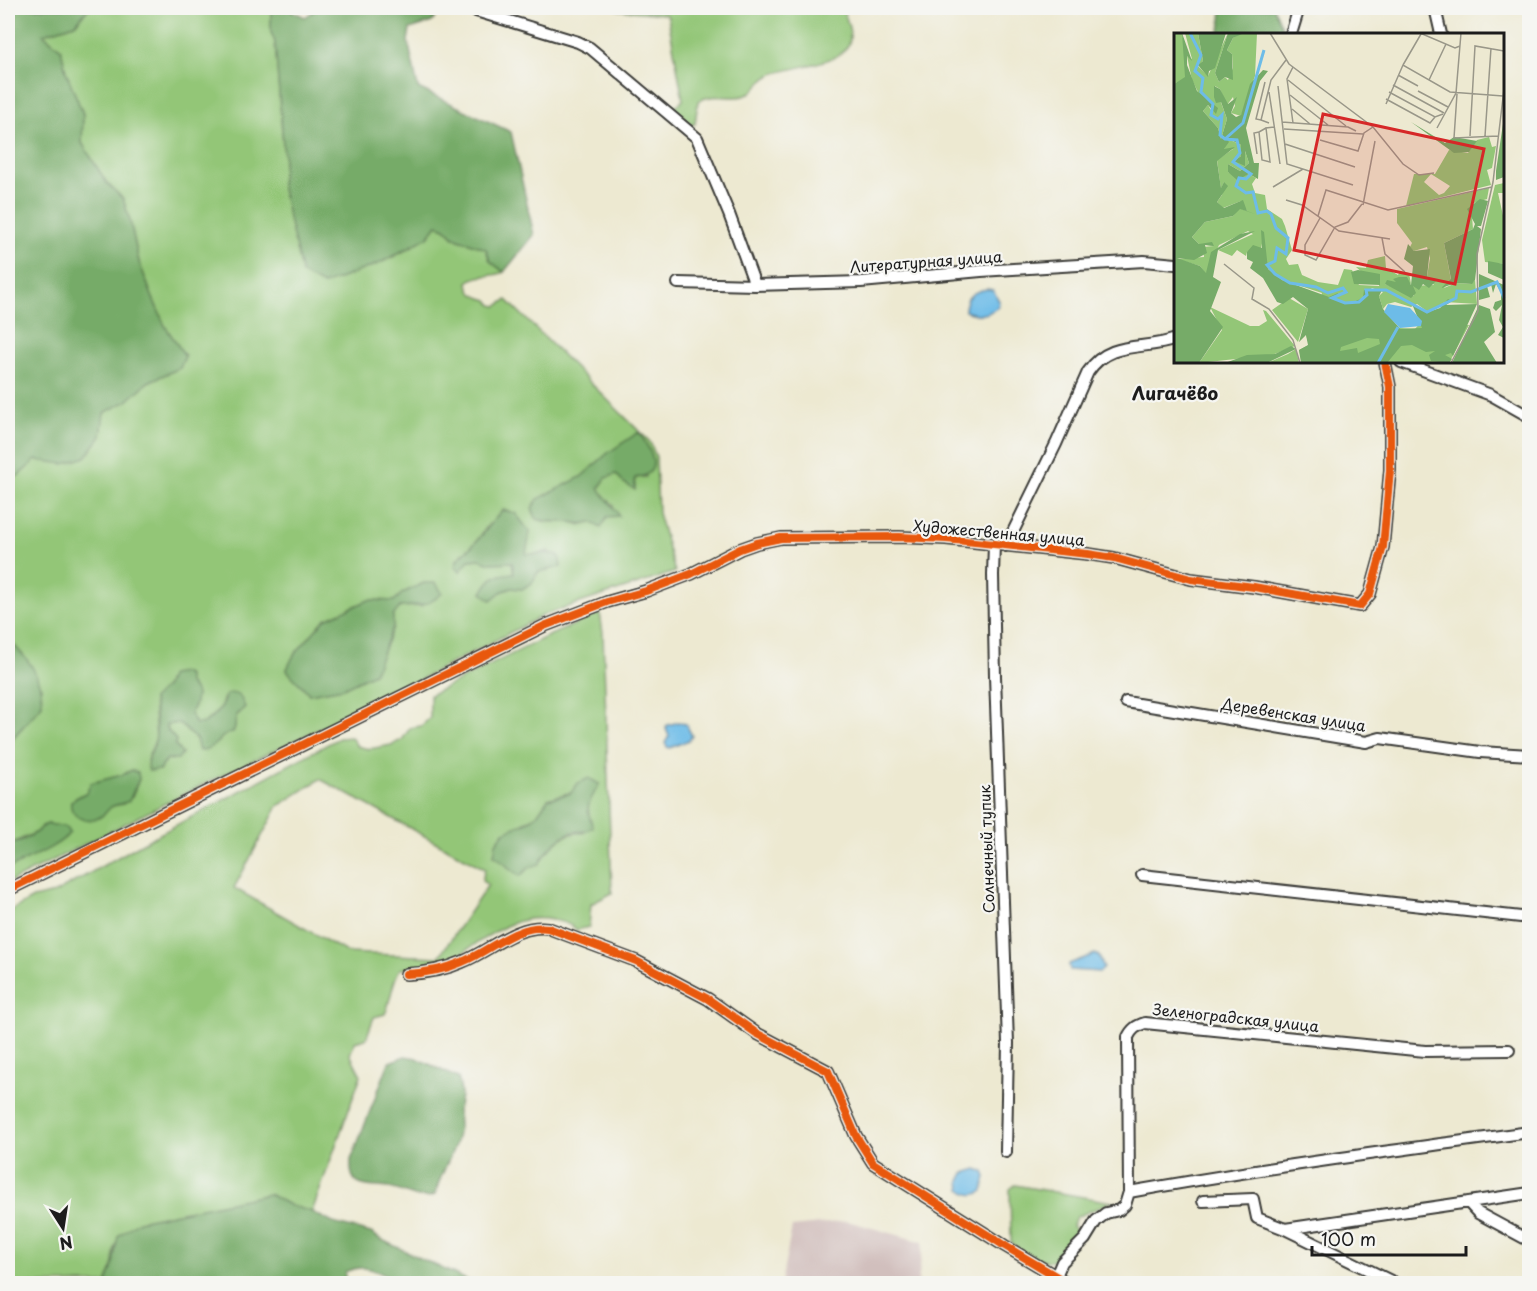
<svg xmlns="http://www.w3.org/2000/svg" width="1537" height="1291" viewBox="0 0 1537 1291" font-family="'Playpen Sans',sans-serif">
<rect width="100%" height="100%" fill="#f6f6f2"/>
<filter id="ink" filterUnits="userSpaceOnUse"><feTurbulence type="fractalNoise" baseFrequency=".0167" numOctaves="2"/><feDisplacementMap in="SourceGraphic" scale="12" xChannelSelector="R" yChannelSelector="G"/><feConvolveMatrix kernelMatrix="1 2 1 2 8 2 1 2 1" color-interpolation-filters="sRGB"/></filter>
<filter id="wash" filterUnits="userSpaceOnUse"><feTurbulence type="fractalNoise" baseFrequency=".008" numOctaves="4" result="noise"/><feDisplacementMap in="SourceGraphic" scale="24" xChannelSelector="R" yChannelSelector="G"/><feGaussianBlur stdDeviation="1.35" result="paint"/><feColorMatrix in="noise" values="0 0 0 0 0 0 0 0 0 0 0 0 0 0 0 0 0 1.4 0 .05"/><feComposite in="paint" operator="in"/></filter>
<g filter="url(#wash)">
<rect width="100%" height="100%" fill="#ede9d1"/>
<!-- industrial -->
<path fill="#d1bfbd" d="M847,1221L923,1242L918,1283H781L792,1227Z"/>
<!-- green -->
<path fill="#93c677" stroke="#58714a" stroke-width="1.5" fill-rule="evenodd" d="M89,8L271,9V32L275,42L284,157L281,185L302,274L323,285C357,272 415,254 437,225L445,228L454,237L486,249L490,261L504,272C492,278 478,273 468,282C469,295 478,297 488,300L492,305L497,306L507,300L650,442L656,457L658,513L675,572L546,614L402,689L204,784L8,883L9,867L20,864L30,856L47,849L66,837V827L48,824L42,826L35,833L10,844L8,848V750L12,739L42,705L41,687L13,645L8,639V479L18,476L36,459L101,436L103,413L127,401L148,382L180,368L185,356L165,326L152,296L139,262L130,221L123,199L106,182L82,143L83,114L66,72L61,49L43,34L75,24ZM639,432L646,477L635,478V489L624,483L616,474L606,478L599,488L605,498L614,505L591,522L580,525L569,521L547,522L536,519L532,508L549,494L581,477L608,453ZM515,513L529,532L525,555H537L548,551L560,567L538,572L532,583L522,589L511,588L501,592L482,593C491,576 496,575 514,573L512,562L490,563L480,559L469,560L460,571L457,559L475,543L489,524ZM424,583L422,606L400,607L392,616L393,627L374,673L343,688L309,694L303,685L287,669L294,655L325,619L369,600L394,601L403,593ZM167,681L188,682L196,692L195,703L190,714L196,724L202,725L220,709L224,697L241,712L236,716L235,727L222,736L219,742L196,739L178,723L166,725L168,731L176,740L175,745L178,750L172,760L167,759L160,770L147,760L156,738L153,699L166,686ZM132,770L139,779L132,797L123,804L112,806L99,818L76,798L87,792L91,784L122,775Z
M614,8H843C845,16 850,26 850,35C852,66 790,65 769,76C759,81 756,93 744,96C728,100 715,92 698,101L695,124L690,125L676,114L674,108L683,100L668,17L665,14L620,10Z
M600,613L603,633L612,893L591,904L589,927L577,930C569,923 562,922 552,920C507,911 479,947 442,964C429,969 414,968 400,969C391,983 392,999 385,1014L374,1017L366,1039L355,1042L350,1054L361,1075L312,1212L289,1205L269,1194L139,1221L115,1247L112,1269L106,1283L8,1284V912L33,898L55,893L141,844L339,738L351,737L357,746L369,749L391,745L402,740L410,728L421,726L430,718V695L546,637ZM320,779L485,869L482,881L488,885L439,957L348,953L234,888L278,806ZM599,784L587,803L589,816L584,833C564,831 548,847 539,864L529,868L510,870L504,862L494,855L516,827L537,815L548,799Z
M1015,1185L1112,1202L1076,1217L1072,1226L1080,1235C1077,1239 1073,1241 1070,1245C1058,1264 1050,1265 1031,1255C1023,1252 1016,1249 1011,1242L1010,1189Z"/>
<!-- forest -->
<path fill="#76ab68" stroke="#496442" stroke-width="1.5" d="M8,8H89L75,24L43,34L61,49L66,72L83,114L82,143L106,182L123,199L130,221L139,262L152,296L165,326L185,356L180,368L148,382L127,401L104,413L101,436L86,457L64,464L36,460L18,476L8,479Z
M268,8H286L305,17L315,10L311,8H437L439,12L432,22L410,29L408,41L418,88L511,132L534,235L504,272L490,261L486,249L454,237L445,228L437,225L428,237L378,264L323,285L302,274L281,185L284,157L275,42L271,32V9Z
M1222,8H1274L1283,29V34H1220Z
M639,432C650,449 666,474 635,478V490L624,483L616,474L606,478L599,488C605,499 614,505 619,516L607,517L601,528L591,522C578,526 577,521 566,522C555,522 547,522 536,519L532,508L538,499L581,477L608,453Z
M503,510L515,513L530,532L526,554C538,555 547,551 559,555L561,567L538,572L532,583L522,589L511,588L501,592L491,600L482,593C491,576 495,575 514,573L512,562L490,563L480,559L469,560L460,571L455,566C458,555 467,552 474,544C485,533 492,521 503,510Z
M424,583H436L442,593C427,608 419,604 400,607L393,616V627L374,673L343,688L309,694C303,685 289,676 287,669L294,655L325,619L369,600L394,601L403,593Z
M8,639C30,661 41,673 42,705L12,739L8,750V765Z
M183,673L188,676V682L196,692L195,703L190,714L196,724C205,725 214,716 220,709C227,701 222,687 240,696L245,707L236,716L235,727L233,733C217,734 218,750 199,751L196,739C188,734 185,727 178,723L166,725L168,731L176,740L175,745L182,754L178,759H167L160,770L149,771C144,762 150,757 153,748C159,734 155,714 153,699L166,686L171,675Z
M132,770L138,773L139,779L129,801C123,804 116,804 111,807C107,810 105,815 100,817C88,825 68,817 71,801L87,792L91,783L122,775Z
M589,778L599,784C589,805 584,803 593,827C581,835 581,829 570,833C558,837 545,853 539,864L529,868L520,876C510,870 504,862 494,855L496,843L504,832L527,822L537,815L548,799L571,793L578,783Z
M48,824L66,827L70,832C60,847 24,860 8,869C7,832 10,850 32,835C39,831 41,826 48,824Z
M405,1056L417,1058L458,1078C462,1091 462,1098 457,1111C466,1140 441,1167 435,1195C416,1202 407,1191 389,1188C368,1185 348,1191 351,1160L389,1062Z
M269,1194L289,1205L312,1212L333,1223L371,1233L382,1240L473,1283C452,1284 431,1285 411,1284C385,1282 374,1259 345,1272V1283H106L112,1269L118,1236L139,1221Z"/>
<!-- water -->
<path fill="#6dbce8" stroke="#446c82" stroke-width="1.5" d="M987,289L993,290L999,301L998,307C986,316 979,316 965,311C965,296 974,291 987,289Z
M679,722L686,724L692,736L689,740L670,748L667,747L665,743L669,736L666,729L667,725Z
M1095,954L1099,956L1104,968L1100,972L1070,970L1069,964Z
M977,1169L984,1172L986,1177L983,1191C974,1197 969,1195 961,1189L960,1181L964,1173Z"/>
</g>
<g filter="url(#ink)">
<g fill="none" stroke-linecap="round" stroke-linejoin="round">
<!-- street casing -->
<g stroke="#3b3b37" stroke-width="14">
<path id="street" d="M1435,8L1441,34
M476,11L578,42L590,48L697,138L729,214L755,285
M1291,34L1299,8
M678,283L755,285L861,282L981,271L1144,261L1176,264
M1401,362L1491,395L1530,417
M994,544L993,575L995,676L1008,1043L1006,1152
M1006,546L1056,444L1088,372C1110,339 1144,351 1176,339
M1126,702L1366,742L1380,738L1480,752L1530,755
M1142,875L1530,918
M8,890L544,626L607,602L646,591L691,574L740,549L757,543L781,538L899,537L946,539L1088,554L1114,558L1191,579L1254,587L1360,606L1370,594L1383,547L1390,470V387L1385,362
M406,974C426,973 444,970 462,962C490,951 516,924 548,928L636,961L708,999L756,1033L828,1071L856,1136L873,1163L1005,1246L1069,1284
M1129,1192C1262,1168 1396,1150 1530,1132
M1203,1201L1253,1199L1257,1218L1285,1229L1530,1193
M1468,1202L1478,1213L1530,1241
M1285,1229L1397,1284
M1056,1276L1062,1262L1085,1239L1096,1221L1106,1213L1119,1210L1125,1205L1129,1192L1128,1037C1132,1029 1136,1026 1145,1023L1425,1051L1509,1050"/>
</g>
<!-- street -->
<use href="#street" stroke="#fff" stroke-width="10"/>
<!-- cycleway casing -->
<g stroke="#f6f6f2" stroke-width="11">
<path id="cycleway" d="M8,890L544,626L607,602L646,591L691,574L740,549L757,543L781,538L899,537L946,539L1088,554L1114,558L1191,579L1254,587L1360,606L1370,594L1383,547L1390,470V387L1385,362
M406,974C426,973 444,970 462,962C490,951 516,924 548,928L636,961L708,999L756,1033L828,1071L856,1136L873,1163L1005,1246L1069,1284"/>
</g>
<!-- cycleway -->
<use href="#cycleway" stroke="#e8590c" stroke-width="8"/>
</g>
</g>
<g text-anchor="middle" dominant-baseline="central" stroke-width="4.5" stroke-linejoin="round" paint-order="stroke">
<!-- street labels -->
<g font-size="15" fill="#1c1c1c" stroke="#f6f6f2">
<text transform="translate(926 261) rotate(-4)">Литературная улица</text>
<text transform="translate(999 532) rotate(5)">Художественная улица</text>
<text transform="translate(1294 714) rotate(9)">Деревенская улица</text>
<text transform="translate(986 849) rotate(-92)">Солнечный тупик</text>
<text transform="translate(1236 1017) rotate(6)">Зеленоградская улица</text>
</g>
<!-- quarter labels -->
<g font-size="18" font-weight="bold" fill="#1c1c1c" stroke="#f6f6f2">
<text x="1175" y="392">Лигачёво</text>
</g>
</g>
<!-- overview -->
<g transform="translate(1174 33)">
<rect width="330" height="330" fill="#ede9d1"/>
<path d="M0,0H8L11,15V45L0,51ZM11,0H24L29,28L24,33L34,43L54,0L41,40L45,49L51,44L54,47L59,35L58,21L53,17L59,5L68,0H83L81,43L67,83L57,80L61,73L59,64L53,72L46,56L41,53L53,86L47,106L44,95L29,78L34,72L38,79L41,75L26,63L18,47L13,23L18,26ZM315,104L318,114L322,113L318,135L313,137L317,152L232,173L240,141H261L275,117L294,120L303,107ZM257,141L276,153L270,160L265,162L250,149ZM52,105L67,112V123L60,128H67L71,118L75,130L66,138L54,131V139L64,145L75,141L82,145L78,151L81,160L91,162L93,176L108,186L111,193L118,217L112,226L115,232L124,231L128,242L144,249L164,252L170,236L178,237L185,252L205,253L206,241H190L182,234L192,235L194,227L211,223L212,235L224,242L226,238L235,240L237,251L226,244L222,249L211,251L240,263L238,253L260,252L253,244L256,225L253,214L240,218L236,214L238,210L223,190V176L315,155L313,166L297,171L299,196L270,210L277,247L270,255L282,250L297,251L301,247L303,271L271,269L254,279L243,271L237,274L221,269L213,271L209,276L205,263L209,259L198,255L182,271H176L213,282L226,295L241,296L248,288L295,292L275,330H128L125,317L135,312L132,302L148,260L108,247L94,236L89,223L90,199L87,216L73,219L72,223L63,217L58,223L44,217L79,201L74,198L45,212L32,241L26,233L3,226L30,224L29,214L40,213L25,211L18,204L31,189L59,183L65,175L73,178L67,168L49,175L43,169L48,162L50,149L47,156L43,127L59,116H50ZM330,150V160H324L330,187V231L311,229L308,207L321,152ZM115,265L134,276L124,309L98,277ZM36,274L76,293H85L93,288L89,277L92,278L121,313L98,322L25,330L48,297ZM122,316L125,330H93L114,321Z" fill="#93c677" fill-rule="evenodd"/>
<path d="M8,0L18,28L13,23V32L23,58L44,75L42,81L34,72L29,78L44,95L47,106L53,86L47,69L42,70L40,64V53L46,56L54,71L63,64L57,80L62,84L67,82L76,51L89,37L94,38L86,48L72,95L80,130H85L84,146L75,141L63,147L54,139V131L66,138L75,130L71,118V133L60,128L67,123V112L57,107L52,105L55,109L50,116L61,114L43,128L47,155L50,149L54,153L43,169L50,175L69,167L73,178L81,181L66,176L59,183L31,189L18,204L25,211L38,209L40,213L31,212L33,220L20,227L3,225L26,233L32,240L37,219L66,201L81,198L44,217L39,244L47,249L36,278L49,294L25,330H0V51L11,44ZM24,0H52L41,35L35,38L34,44L24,32L29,28ZM54,0L68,1L59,5L53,17L58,21L59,47L51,44L45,49L41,40ZM330,84V144L322,147V138ZM237,89L271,110L280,104L303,108L295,119L280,120ZM306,166L314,168L307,193H303L307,196L301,247L298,251L282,250L267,255L277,246L270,210L299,196L301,191L293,176ZM87,197L90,199L94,236L108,247L155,264L164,260L161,266L174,271L189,265L190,257H208L205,263L209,276L226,296L248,295L238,271L254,279L266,275L274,266L278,268L272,272L303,271L279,323L277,320L271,322L278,326L275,330L257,328L255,322L261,318L252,319L238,312L227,313L213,330H127L125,317L134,312L132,302L125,309L134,276L119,264L109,271L103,269L89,245L76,235L79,229L73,226V219L79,212L88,215ZM193,305L205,306L206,311L184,320L183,315L166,318L167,314ZM234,211L240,218L256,216L253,244L262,248L255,255L249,251L245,257L239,253L242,260L237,265L211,251L213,247L222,249L219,246L225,244H233L237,252L239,233L230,226ZM314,228L330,231V247L314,240ZM184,237L206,241V252L180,251L177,239ZM305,241L330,252V305L324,302L329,294L325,287L328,272L322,278L319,275L321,269L327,267V259L322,251L319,260L317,251L313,253L316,264L305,267ZM305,272L316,276L321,299L310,309L323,330H278ZM117,313L122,316L93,330H51L73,322L101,321Z" fill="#76ab68" fill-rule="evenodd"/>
<path d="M214,271L236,275L248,288L247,293L226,295L210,279Z" fill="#6dbce8"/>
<path fill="none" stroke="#6dbce8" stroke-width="3" d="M16,0L27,22L21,38L29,45L27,59L39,71L37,82L44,86L48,82L46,102L51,106L63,107L66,120L59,129L77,141L72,146L65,145L62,153L72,160L79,159L84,180L93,178L97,181L102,195L114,205L112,221L103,215L101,228L93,232L101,241L116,250L142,254L154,260L169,255L172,259L158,265L171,270L185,269L193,262L192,257H212L253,279L282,265L283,258L297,259L323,249L330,265M51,106L69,90L90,17M204,330L224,294"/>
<path fill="none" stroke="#999789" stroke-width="1.5" d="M96,0L115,31L199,94L229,131L245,142L260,140M246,0L281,15L286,13M229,32L247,1M119,34L113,46L119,90M224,42L244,53M114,47L172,93M255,47L272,11M219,52L270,80M104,53L113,131L179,152M244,58L274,74M95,59L106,131M215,59L261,84L269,81M283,61L280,105L324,103M116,62L154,92M212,66L256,90L261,84M212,71L229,32L276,59L329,63M118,76L136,91M87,87L82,86L91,49M108,89L174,94L182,98M95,90L87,87L97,47L112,27M92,95L85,99L88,127L96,129L92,95L100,94M263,95L282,60L287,0M110,96L189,101M296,103L301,13L330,18M311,103L317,15M146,107L184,118L190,100L199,94M111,111L181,134M83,121L80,100L85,99M99,154L129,136M112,167L128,172L165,198L216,206M189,172L201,108M144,183L152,157L214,177L318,154M146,185L131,212V222L142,227L161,194L174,189L188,171M208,205L211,221L231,239M50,231L80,255L78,266L95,276L119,307L126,330M277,330L304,278L303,221L319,149L330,56"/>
<path fill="#d62828" fill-opacity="0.15" stroke="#d62828" stroke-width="3" d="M149,81L310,116L281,251L120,217Z"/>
<rect width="330" height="330" fill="none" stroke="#1c1c1c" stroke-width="3"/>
</g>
<!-- margin -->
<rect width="1537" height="1291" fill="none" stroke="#f6f6f2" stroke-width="30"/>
<!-- north arrow -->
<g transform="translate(63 1228) rotate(168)" stroke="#f6f6f2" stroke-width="4.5" paint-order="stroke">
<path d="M0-4.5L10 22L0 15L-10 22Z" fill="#1c1c1c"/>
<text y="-9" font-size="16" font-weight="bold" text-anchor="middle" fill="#1c1c1c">N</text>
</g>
<!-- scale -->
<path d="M1312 1246v9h154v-9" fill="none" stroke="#1c1c1c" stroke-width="3"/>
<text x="1321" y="1246" font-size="18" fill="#1c1c1c" stroke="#f6f6f2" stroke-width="4.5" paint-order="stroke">100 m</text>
</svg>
